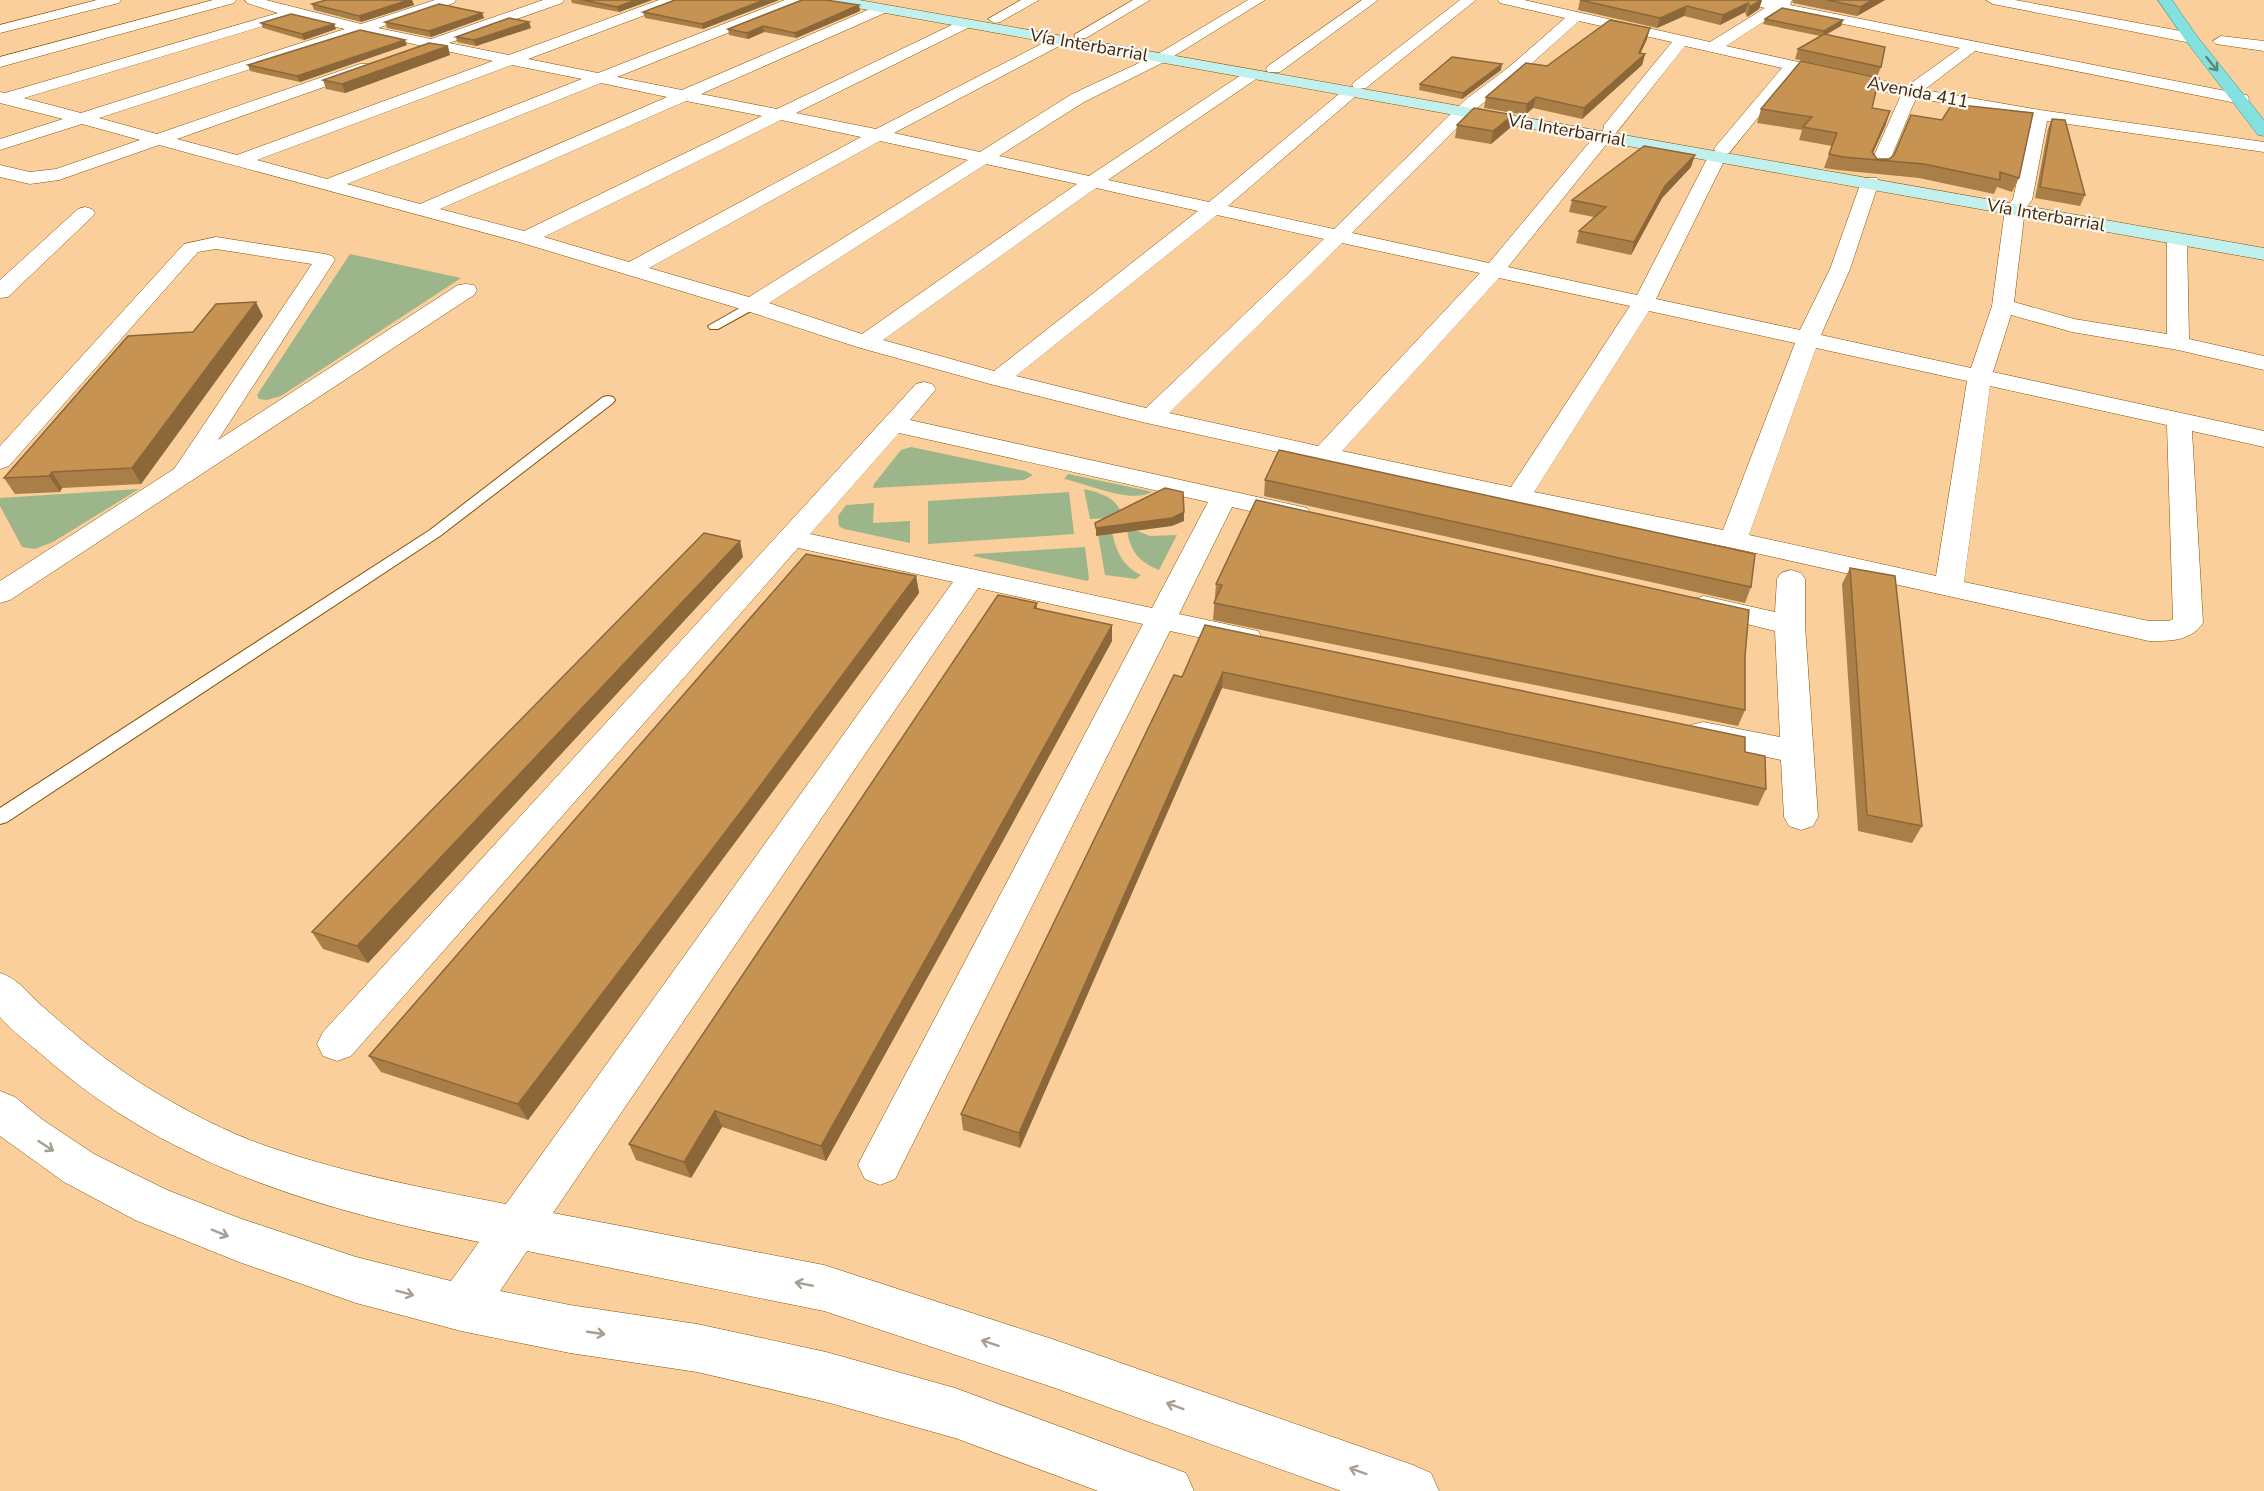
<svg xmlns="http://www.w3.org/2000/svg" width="2264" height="1491" viewBox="0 0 2264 1491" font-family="'Nunito Sans',sans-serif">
<rect width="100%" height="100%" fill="#facf9b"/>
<!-- green -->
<path fill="#9db58b" d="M350,254L461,278L281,396L267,400L259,399L257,395Z
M911,447L1025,471L1033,475L1024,480L873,488L874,484L901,450Z
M1068,474L1149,491L1152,492C1131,504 1088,484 1064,479Z
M139,489L53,542L35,549L22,547L0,506V498Z
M1084,489C1101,493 1119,498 1122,517L1090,519Z
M1069,492L1074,534L928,544V501Z
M874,503L873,523L910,521V543L844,529L839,526L838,516L846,505Z
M1111,527C1115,547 1120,565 1141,575L1136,579L1105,575L1097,528Z
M1132,529L1150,536L1177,535L1159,570C1139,562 1130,551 1127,530Z
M1085,547L1089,579L1087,581L973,556L975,554Z"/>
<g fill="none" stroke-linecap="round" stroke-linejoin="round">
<!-- lane casing -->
<g stroke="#835403" stroke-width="2">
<path id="lane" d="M752,301L758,305L756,308L718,329H710L708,326Z
M608,396L613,397L615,400L613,403L440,536L7,822L0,824V808L430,530L603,397Z"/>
</g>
<!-- street casing -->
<g stroke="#835403" stroke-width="1">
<path id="street" d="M97,0H121L119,3L0,33V25Z
M213,0H236L234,3L0,67V57Z
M245,0H266L361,24L435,0H456L454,3L378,28L431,39L543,0H564L562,3L449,43L509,55L659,0H679L677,3L528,59L598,73L785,0H805L803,3L617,77L682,90L877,6H887L889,9L887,12L701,94L777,109L960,21H970L972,24L970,27L796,113L876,129L1055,37H1065L1068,40L1065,43L894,133L980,152L1072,94L1156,55L1248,0H1265L1166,61L1084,102L999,156L1089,176L1247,71H1259L1261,74L1259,77L1108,180L1209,202L1345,89L1354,88L1352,85L1354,82L1460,0H1476L1366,88L1357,89L1359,92L1357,95L1228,206L1334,229L1465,100L1509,67L1565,18L1500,3L1498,0H1524L1710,42L1765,8L1742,3L1740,0H1792L1790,5L2241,94L2247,95L2249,99L2247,103L2241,104L1975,51L1924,90L2040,110L2264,142V152L2047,121L2032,200L2025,209L2014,302L2074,319L2167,334V238L2170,234H2184L2187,238L2189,339L2264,356V370L2178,350L2072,332L2011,315L1993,372L2264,431V447L2192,431L2203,623C2190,642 2169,641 2149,641L1733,548L1518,505L1142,422L990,384L857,347L744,310L519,242L159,145L59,180L30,184L0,177V165L30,172L56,169L140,140L82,124L0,150V139L63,119L0,103V92L5,93L278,13L247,3ZM1780,11L1960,48L1907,86L1726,46ZM293,17L345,29L81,113L24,98ZM1579,21L1672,42L1604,125L1603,131L1598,132L1489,263L1352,233L1477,108L1521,73ZM362,33L493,61L237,155L177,139L372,70L374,67L372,64H360L157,134L99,118ZM1685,46L1782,68L1717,145L1714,149L1716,152L1708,157L1637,295L1508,267L1613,136L1611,134L1616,133ZM512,65L582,79L327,179L257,160ZM1796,71L1901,95L1869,167L1872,171H1884L1887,167L1916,98L2031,118L2013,199L2005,209L1992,306L1971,368L1821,335L1850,269L1879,182L1877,178H1863L1861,182L1830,269L1800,330L1656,299L1726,157L1724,154L1729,153ZM601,83L667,97L420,204L347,184ZM686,101L762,116L524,231L440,209ZM781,120L861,137L629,262L544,237ZM880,141L968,160L749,297L649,268ZM986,164L1077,184L862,334L769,303ZM1096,188L1198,211L994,371L883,340ZM1217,215L1324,239L1146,408L1016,376ZM1342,243L1480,273L1318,446L1169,413ZM1499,278L1630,306L1511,487L1342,451ZM1649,311L1795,343L1723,530L1534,492ZM1816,348L1967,381L1936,576L1749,535ZM1990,386L2167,425L2173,619L2169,621H2149L1964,582Z
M1021,0H1039L1000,22L995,23L988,19Z
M1133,0H1150L1086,38H1076L1074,35Z
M1362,0H1378L1280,72H1268L1266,69L1268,66Z
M1986,0H2015L2191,33L2199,38L2191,43L1993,4Z
M2221,36L2264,41V51L2216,44L2213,41Z
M85,207L92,209L95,213L92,217L8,297L0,298V280L78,209Z
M216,237L325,254L332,256L335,260L218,440L458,285L466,284L474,285L477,290L474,295L10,600L0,603V581L174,469L312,264L216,249L198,252L9,466L0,469V446L184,244Z
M924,382L932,384L936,389L910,420L1307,508L1311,514L1307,520L1297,522L1232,507L1179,614L1258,631L1262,638L1258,645L1247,648L1170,631L895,1179L880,1185L865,1179L858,1165L865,1151L1143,624L978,588L553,1213L824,1265L1055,1340L1413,1465L1431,1473L1439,1491H1341L1055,1388L824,1311L527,1251L500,1291L570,1305L697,1324L826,1352L955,1388L1186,1473L1194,1491H1098L955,1438L826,1402L697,1372L570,1353L461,1331L356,1303L239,1262L135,1220L64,1182L0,1136V1091L15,1097L43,1120L94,1154L167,1190L239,1218L356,1257L451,1281L479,1242C317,1209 167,1166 41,1054C27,1042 12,1031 0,1017V973C19,979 27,993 42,1006C74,1034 106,1061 142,1084C182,1109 227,1133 272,1148C348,1174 428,1189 506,1204L953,582L798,548L351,1056L337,1061L323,1056L317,1044L323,1032L916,384ZM899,433L1208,502L1152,608L810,534Z
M1791,570L1801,573L1805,579V625L1818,817L1813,826L1801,830L1789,826L1784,817L1781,760L1691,741L1687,733L1691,725L1703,722L1780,737L1775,631L1694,611L1689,605L1694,599L1704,596L1775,612L1777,579L1781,573Z"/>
</g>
<!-- secondary casing -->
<g stroke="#835403" stroke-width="1">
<path id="secondary" d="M828,0H859L2264,248V260L835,4Z"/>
</g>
<!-- primary casing -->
<g stroke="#359588" stroke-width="1">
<path id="primary" d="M2158,0H2172L2196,35L2264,120V136L2258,135L2186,41Z"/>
</g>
<!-- lane -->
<use href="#lane" fill="#fff" fill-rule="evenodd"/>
<!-- street -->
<use href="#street" fill="#fff" fill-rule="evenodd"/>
<!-- secondary -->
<use href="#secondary" fill="#c1f1ef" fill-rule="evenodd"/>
<!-- primary -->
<use href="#primary" fill="#83e2df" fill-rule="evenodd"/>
</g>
<!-- wall -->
<path fill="#aa7e47" d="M326,0H412L414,5L361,22L314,10L312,4Z
M571,0H652L619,12L572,3Z
M675,0H779L703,29L645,18L643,12Z
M1580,0H1762L1759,9L1747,17L1745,12L1720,25L1684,16L1657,28L1578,10Z
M1792,0H1885L1857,16L1793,3Z
M860,11L796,38L764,32L748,39L729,35L728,29Z
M482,13L484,18L431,37L387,28L385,22Z
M1765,19L1843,20L1841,26L1826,34L1881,67L1877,77L1795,59L1798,49L1820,36L1763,24Z
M261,23L336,29L304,40L263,28Z
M531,28L476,46L457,42L456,37Z
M1647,39L1640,54H1645L1642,65L1582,119L1533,108L1525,115L1484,108L1486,97L1547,66Z
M407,45L300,82L250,71L248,65Z
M450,55L345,93L326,89L323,80Z
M1501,70L1462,99L1419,90L1420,84Z
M1872,108L1886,124L1873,153L1877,159H1889L1894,155L1911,115L2019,178L2012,192L1997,187L1994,194L1919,178L1838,170L1824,168L1832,146L1799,140L1802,130L1757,123L1761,109Z
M1513,115L1511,127L1491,144L1455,138L1457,125Z
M2052,119L2085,195L2080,206L2035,198L2048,129Z
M1691,167L1662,198L1631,255L1576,243L1579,231L1594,217L1569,212L1572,200Z
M263,316L141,484L62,488L60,492L15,494L4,478L193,332Z
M1265,480L1751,587L1745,603L1264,496Z
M743,557L368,963L323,949L312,932Z
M1850,568L1922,826L1912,843L1858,831L1842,584Z
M916,576L919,593L751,821L528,1120L381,1072L369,1056Z
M1216,584L1745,656V710L1738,726L1213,620Z
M1037,603V609L1112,641L999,848L826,1161L722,1127L691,1178L636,1160L629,1144Z
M1205,625L1745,752L1766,789L1758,806L1222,688L1020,1148L963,1130L961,1114L1182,677Z"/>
<!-- shaded-wall -->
<path fill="#8b6739" d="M409,0H412L414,5L361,22L359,16Z
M636,0H652L619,12L617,7Z
M764,0H779L703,29L702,24Z
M1762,0L1759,9L1747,17L1750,7Z
M1872,0H1885L1857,16L1861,7Z
M1748,3L1745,12L1720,25L1723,15Z
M859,5L860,11L796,38L795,33Z
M1687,6L1684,16L1657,28L1660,18Z
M482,13L484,18L431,37L429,31Z
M1843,20L1841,26L1822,37L1824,31Z
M529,22L531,28L476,46L474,40Z
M334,24L336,29L304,40L302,34Z
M763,26L764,32L748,39L747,33Z
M1650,28L1647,39L1637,61L1645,54L1642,65L1582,119L1584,108L1639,53Z
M405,40L407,45L300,82L297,76Z
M448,46L450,55L345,93L342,84Z
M1502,64L1501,70L1462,99L1463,93Z
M1536,97L1533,108L1525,115L1527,104Z
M1890,111L1886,124L1870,159Z
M1513,115L1511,127L1491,144L1493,131Z
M1695,155L1691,167L1662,198L1631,255L1634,242L1665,186Z
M256,302L263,316L141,484L132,468Z
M52,472L62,488L60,492L49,476Z
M1184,512V521L1172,526L1096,536V528Z
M740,541L743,557L368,963L357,946Z
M916,576L919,593L751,821L528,1120L518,1104Z
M1112,625V641L999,848L826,1161L821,1146Z
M1223,672L1222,688L1020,1148L1019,1133Z
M715,1111L722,1127L691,1178L684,1162Z"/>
<!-- building -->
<path fill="#c69352" stroke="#8b6739" stroke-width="1.5" d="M326,0H409L359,16L312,4Z
M583,0H636L617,7Z
M675,0H764L702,24L643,12Z
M802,0H826L859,5L795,33L763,26L747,33L728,29Z
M1580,0H1761L1750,7L1748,3L1723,15L1687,6L1660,18Z
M1827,0H1872L1861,7Z
M439,4L482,13L429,31L385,22Z
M1782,8L1843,20L1824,31L1765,19Z
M291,14L334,24L302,34L261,23Z
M509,18L529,22L474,40L456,37Z
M1610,20L1650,28L1639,53L1645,54L1584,108L1536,97L1527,104L1486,97L1526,63L1547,66Z
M360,30L405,40L297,76L248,65Z
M1824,34L1885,47L1881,67L1798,49Z
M429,43L448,46L342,84L323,80Z
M1452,57L1502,64L1463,93L1420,84Z
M1801,61L1879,78L1872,108L1890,111L1872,152L1877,159H1889L1894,155L1911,115L1942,120L1952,104L2033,113L2019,178L2000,172V180L1924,164L1843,157L1829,154L1837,133L1803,127L1812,117L1761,109Z
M1474,108L1513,115L1493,131L1457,125Z
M2052,119L2065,120L2085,195L2040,187Z
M1644,146L1695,155L1665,186L1634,242L1579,231L1606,207L1572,200Z
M256,302L132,468L52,472L49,476L4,478L128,336L193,332L216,304Z
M1279,450L1755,554L1751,587L1265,480Z
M1165,488L1183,492L1184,512L1172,518L1096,528L1095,523Z
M1256,500L1749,610L1745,656V710L1214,603L1222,585L1216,584Z
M704,533L740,541L357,946L312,932Z
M806,554L916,576L746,805L518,1104L369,1056Z
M1850,568L1895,576L1922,826L1867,815Z
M998,595L1037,603L1034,608L1112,625L997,832L821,1146L715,1111L684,1162L629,1144Z
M1205,625L1745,737V752L1765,756L1766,789L1223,672L1019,1133L961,1114L1174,675L1182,677Z"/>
<!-- one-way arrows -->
<defs><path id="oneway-shaft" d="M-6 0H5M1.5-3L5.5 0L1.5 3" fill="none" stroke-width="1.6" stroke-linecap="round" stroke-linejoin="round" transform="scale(1.5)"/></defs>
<use stroke="#608676" href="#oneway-shaft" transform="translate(2212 64) rotate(51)"/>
<g stroke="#a89f92">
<use href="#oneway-shaft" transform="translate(46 1146) rotate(33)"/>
<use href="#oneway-shaft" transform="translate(220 1233) rotate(22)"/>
<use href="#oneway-shaft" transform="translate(804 1284) rotate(-169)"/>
<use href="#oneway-shaft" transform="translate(405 1293) rotate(15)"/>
<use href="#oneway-shaft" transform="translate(596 1333) rotate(8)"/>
<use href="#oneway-shaft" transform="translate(990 1343) rotate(-162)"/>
<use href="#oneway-shaft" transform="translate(1175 1406) rotate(-160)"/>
<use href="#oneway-shaft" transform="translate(1358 1471) rotate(-160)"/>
</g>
<g text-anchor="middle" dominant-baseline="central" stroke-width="4.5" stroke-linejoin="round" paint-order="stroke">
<!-- far-street labels -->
<g font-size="18" fill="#3e290d" stroke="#fdf7f1">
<text transform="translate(1089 45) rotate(10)">Vía Interbarrial</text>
<text transform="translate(1918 92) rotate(11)">Avenida 411</text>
<text transform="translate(1567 130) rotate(10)">Vía Interbarrial</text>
<text transform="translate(2046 215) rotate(10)">Vía Interbarrial</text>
</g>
</g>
</svg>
